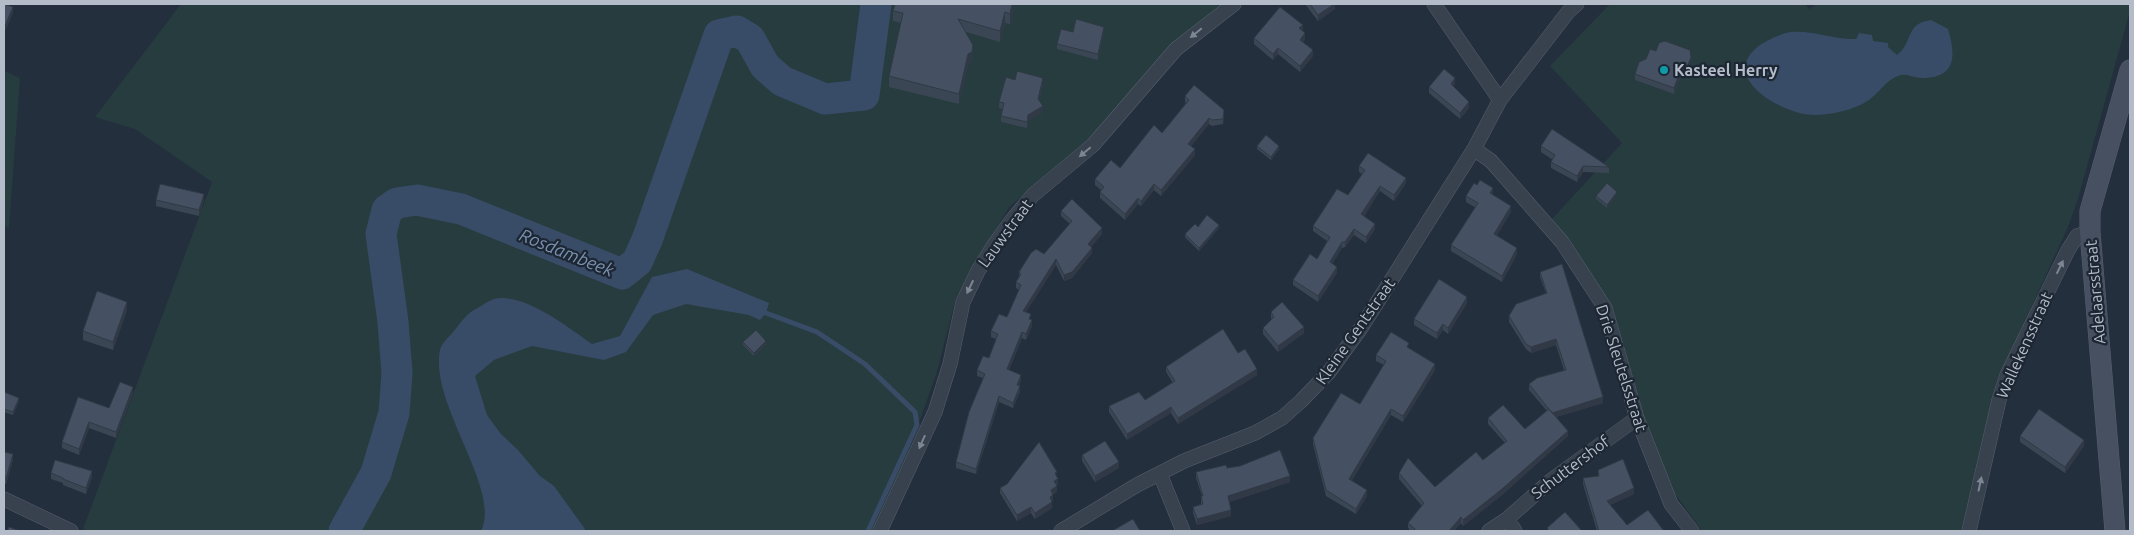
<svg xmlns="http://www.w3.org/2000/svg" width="2134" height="535" viewBox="0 0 2134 535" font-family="Ubuntu,sans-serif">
<rect width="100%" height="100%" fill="#242f3e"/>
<!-- green -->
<path fill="#263c3f" d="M181,4H1228L1089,142L1009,207L956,298L936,375L893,495L875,531H88L83,529L212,182L135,129L95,117Z
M1610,4H1805L1809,9L1816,4H2130V11L2078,199L2068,227L2004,367L1961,531H1702L1673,491L1640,413L1608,302L1552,219L1622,143L1550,66Z
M4,71L20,78L9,228L4,225Z"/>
<!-- water -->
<path fill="#394c67" d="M1931,20L1948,29C1955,53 1958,77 1924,78C1915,79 1906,72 1898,76C1886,80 1879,93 1869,100C1855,110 1830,115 1814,115C1783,115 1716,77 1760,45C1768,40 1782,33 1791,32C1813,30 1835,40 1856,39L1859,33L1872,35L1873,41L1888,43V47L1897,55C1914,42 1904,24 1931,20Z
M687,269L769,303L766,313L760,320L749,315L686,304L653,315L626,352L604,360L532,346L494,360L475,376L487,415L500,433L518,450L540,476L554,486L585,529L584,531H481C502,489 429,404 440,350C441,344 449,337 453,332C460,324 465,315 474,310C480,307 488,301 494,299C524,292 569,328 592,344L620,336L652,277Z"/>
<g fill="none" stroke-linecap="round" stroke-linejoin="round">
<!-- stream -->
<path stroke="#394c67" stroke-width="5" d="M766,313L817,332L865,364L915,412L917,425L868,531"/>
<!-- river -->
<path stroke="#394c67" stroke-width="31" d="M344,531L376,473L394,413L397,373L393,322L381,234L387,210L397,203L417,200L461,209L622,274L637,262L647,240L719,35L737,31L750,39L765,66L782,81L825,99L864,95L876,4"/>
<!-- street casing -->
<g stroke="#565f6c" stroke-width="15">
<path id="street" d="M1434,4L1500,100
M1474,149L1491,161L1562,242L1605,308L1637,418L1671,504L1692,531
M1160,474L1183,531
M4,499L71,531
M1507,519L1515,531
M880,531L935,412L950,364L963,302L978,271L994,245L1011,221L1033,195L1093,145L1176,49L1234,4
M1061,531L1137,485L1184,461L1255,433L1282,418L1301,401L1329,372L1361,328L1474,149L1500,100L1568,12L1577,4
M1489,531L1507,519L1550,481L1637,418
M1969,531L1999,400L2007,375L2068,250L2077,236L2090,232"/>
</g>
<!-- secondary casing -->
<g stroke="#565f6c" stroke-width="21">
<path id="secondary" d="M2115,531L2090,232V211L2130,70"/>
</g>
<!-- street -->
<use href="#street" stroke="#38414e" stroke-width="14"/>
<!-- secondary -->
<use href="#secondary" stroke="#465061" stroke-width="20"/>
</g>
<!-- wall -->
<path fill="#3b4654" d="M1014,4V9L1010,24L1005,23L1000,42L966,32L973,55L972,62L968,65L959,104L889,87V76L901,23L893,21V11Z
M1305,4H1335V9L1318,21Z
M1303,31L1305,39L1303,42L1313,56L1300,72L1278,54L1273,60L1254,44V38Z
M1073,32H1104L1098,60L1057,49V44Z
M1646,59L1691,63L1688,71L1682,73L1674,94L1635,80V74Z
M1015,80L1043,84L1039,101L1043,112L1028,121L1027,128L1001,122V116L1002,109L999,108V102Z
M1455,84L1453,87L1469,108L1460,119L1429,93V87Z
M1185,96L1224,115L1223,124L1212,126L1209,124L1191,146L1195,155L1161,196L1154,190L1141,206L1138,204L1125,220L1100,198V192L1101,190L1095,185V179L1120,168L1162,133L1186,103L1185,102Z
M1257,146L1279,149L1271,160L1257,149Z
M1541,146L1609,167V173L1583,172L1577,182L1551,168V162L1553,160L1541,152Z
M1359,166L1406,183L1394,201L1380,191L1364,216L1375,229L1366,243L1354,235L1345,247L1342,248L1332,264L1337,273L1318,302L1293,285V280L1317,259L1327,241L1313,231V226L1348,195L1362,174L1359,172Z
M1493,194V195L1511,212L1497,235L1517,254L1502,282L1451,251V245L1476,208L1466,202V196Z
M1617,195L1607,208L1596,199V196Z
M156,200H204L199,216L156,206Z
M1061,211L1102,234L1091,247L1092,253L1072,278L1064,281L1056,265L1026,312L1031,320L1032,326L1026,340L1022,338L1009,370L1021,381L1019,386L1020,392L1013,408L999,402L976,474L956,468V462L983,378L977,376V370L989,358L996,339L991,337V331L1007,317L1019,290L1016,288V282L1019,277V272L1044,254L1070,224L1061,216Z
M1219,228L1199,251L1185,237V234Z
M1540,272L1603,403L1556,417L1568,436L1502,495L1463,526L1461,523L1454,531H1411L1408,528V523L1422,506L1399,479V473L1435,487L1483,460L1505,443L1488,424V418L1525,429L1547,411L1529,390V384L1564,370L1556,345L1531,353L1526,349L1509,322V316L1546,293L1540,277Z
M1467,303L1448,334L1443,330L1437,339L1414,325V319Z
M127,310L113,350L83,340V331Z
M1271,312L1304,333L1278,352L1263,334V328L1272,320L1271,318Z
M743,342L766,344L754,356L743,345Z
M1409,348L1435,370L1403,422L1391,415L1352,480L1367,496L1356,514L1326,496L1313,444V438L1360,404L1384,365L1376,361V355Z
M1238,353L1257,375L1178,424L1171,413L1127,440L1109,412V406L1145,400L1173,383L1166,372V367Z
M4,392L19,401L13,415L4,412Z
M133,393L116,438L89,428L79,455L62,448V442L109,408Z
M2020,436L2084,446L2065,473L2020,442Z
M4,452L13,460L6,484L4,483Z
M1082,455L1119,468L1095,482L1082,461Z
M1227,468L1290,482L1229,502L1231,516L1197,525L1193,513V507L1201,504V496H1202L1196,478V472Z
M1598,470L1634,494L1610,505L1627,525L1664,531H1597L1583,484V478L1598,476Z
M51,473L92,477L86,494L63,485V483L51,479Z
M1057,477L1058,485H1057V492L1053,494V501H1052V508L1035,519L1031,513L1017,521L1000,493V488Z"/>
<!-- shaded-wall -->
<path fill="#303945" d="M1012,4H1014V9L1010,24V14Z
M1335,4V9L1318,21V15Z
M13,7V13L4,34V28Z
M1005,12V23L1000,42V31Z
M1303,25V31L1299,28Z
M1104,27V32L1098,60V54Z
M1305,33V39L1300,46V40Z
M973,45V55L972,62L968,65L959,104V94L968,54Z
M1278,48V54L1273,60V54Z
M1313,50V56L1300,72V66Z
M1691,57V63L1688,71L1682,73L1674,94V88L1682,67Z
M1043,78V84L1038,105V99Z
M1455,78V84L1451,90V84Z
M1469,102V108L1460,119V113Z
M1043,106V112L1028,121L1027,128V122L1028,115Z
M1209,118V124L1188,150V144Z
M1279,146V149L1271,160V157Z
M1195,149V155L1161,196V190Z
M1583,166V172L1577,182V176Z
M1406,178V183L1394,201V195Z
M1154,184V190L1141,206V201Z
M1380,186V191L1361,220V214Z
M1493,188V194L1490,199V193Z
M1617,192V195L1607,208V205Z
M204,194V200L199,216V210Z
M1138,198V204L1125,220V214Z
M1511,206V212L1494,240V234Z
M1375,224V229L1366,243V237Z
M1219,225V228L1199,251V248Z
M1102,228V234L1088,250V244Z
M1354,229V235L1345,247V242Z
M1342,242V248L1330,268V262Z
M1092,248V253L1072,278L1064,281V275Z
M1517,248V254L1502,282V276Z
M1056,259V265L1023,317V311Z
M1337,267V273L1318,302V296Z
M1467,297V303L1448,334V328Z
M127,302V310L113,350V342Z
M1032,320V326L1026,340V334Z
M1443,324V330L1437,339V333Z
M1304,327V333L1278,352V346Z
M1022,332V338L1007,374V369Z
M1556,339V345L1531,353V347Z
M766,341V344L754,356V353Z
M1435,364V370L1403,422V416Z
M1257,369V375L1178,424V418Z
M1021,375V381L1017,391V385Z
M1020,386V392L1013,408V403Z
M133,387V393L116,438V432Z
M999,396V402L976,474V469Z
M1603,397V403L1552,418V413Z
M19,398V401L13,415V412Z
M1171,407V413L1127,440V434Z
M1391,409V415L1349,484V479Z
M89,422V428L79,455V449Z
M1568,431V436L1502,495L1463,526V520Z
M2084,440V446L2065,473V467Z
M13,454V460L6,484V478Z
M1119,462V468L1095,482V476Z
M92,471V477L86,494V488Z
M1290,476V482L1228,502V496Z
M1058,479V485L1054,487V481Z
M1057,486V492L1051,496V490Z
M1634,488V494L1607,506V501Z
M1367,490V496L1356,514V509Z
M1053,495V501L1050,503V497Z
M1052,502V508L1035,519V513Z
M1031,507V513L1017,521V515Z
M1231,510V516L1197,525V519Z
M1461,517V523L1454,531H1449Z"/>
<!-- building -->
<path fill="#455162" stroke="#303945" d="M4,4L13,7L4,28Z
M895,4H1012L1010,14L1005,12L1000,31L958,19L973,45L972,52L968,54L959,94L889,76L903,13L893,11Z
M1310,4H1334L1318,15Z
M1280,7L1303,25L1299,28L1305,33L1300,40L1313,50L1300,66L1278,48L1273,54L1254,38Z
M1076,19L1104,27L1098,54L1057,44L1061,29L1073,32Z
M1665,41L1690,50L1691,57L1688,65L1682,67L1674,88L1635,74L1639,62L1646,59L1650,49L1656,51L1659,43Z
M1444,69L1455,78L1451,84L1469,102L1460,113L1429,87Z
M1017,71L1043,78L1038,99L1043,106L1028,115L1027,122L1001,116L1004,103L999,102L1006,77L1015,80Z
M1194,85L1224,110L1223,119L1212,120L1209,118L1188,144L1195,149L1161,190L1154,184L1141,201L1138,198L1125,214L1100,192L1104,187L1095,179L1111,160L1120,168L1154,125L1162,133L1189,100L1185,96Z
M1552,129L1609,167L1583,166L1577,176L1551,162L1555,155L1541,146Z
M1266,135L1279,146L1271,157L1257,146Z
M1368,153L1406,178L1394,195L1380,186L1361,214L1375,224L1366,237L1354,229L1345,242H1342L1330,262L1337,267L1318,296L1293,280L1310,254L1317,259L1330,237L1313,226L1337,189L1348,195L1365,170L1359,166Z
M1480,180L1493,188L1490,193L1511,206L1494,234L1517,248L1502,276L1451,245L1478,203L1466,196L1474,183L1477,185Z
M1607,183L1617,192L1607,205L1596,196Z
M160,184L204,194L199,210L156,200Z
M1072,199L1102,228L1088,244L1092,248L1072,272L1064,275L1056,259L1023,311L1031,314L1029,319L1032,320L1026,334L1022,332L1007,369L1021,375L1017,385L1020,386L1013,403L999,396L976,469L956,462L969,412L985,374L977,370L983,356L989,358L998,334L991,331L999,314L1007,317L1021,285L1016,282L1021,274L1019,272L1031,253L1036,249L1044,254L1072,221L1061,211Z
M1207,215L1219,225L1199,248L1185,234L1195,224L1198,227Z
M1562,264L1603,397L1552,413L1529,384L1537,378L1566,370L1556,339L1531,347L1526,344L1509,316L1516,304L1547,293L1540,272Z
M1439,279L1467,297L1448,328L1443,324L1437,333L1414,319Z
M97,291L127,302L113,342L83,331Z
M1282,302L1304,327L1278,346L1263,328L1274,317L1271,312Z
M1223,329L1238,353L1245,349L1257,369L1178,418L1171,407L1127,434L1109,406L1139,392L1145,400L1175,381L1166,367Z
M756,330L766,341L754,353L743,342Z
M1391,332L1409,343L1407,347L1435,364L1403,416L1391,409L1349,479L1367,490L1356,509L1326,490L1313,438L1341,393L1360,404L1386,361L1376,355Z
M120,382L133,387L116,432L89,422L79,449L62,442L78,397L109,408Z
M4,392L19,398L13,412L4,409Z
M1503,405L1525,429L1549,409L1568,431L1502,489L1463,520L1461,517L1449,531H1414L1415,529L1408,523L1424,503L1399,473L1408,458L1435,487L1476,452L1483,460L1507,441L1488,418Z
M2039,409L2084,440L2065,467L2020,436Z
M1105,441L1119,462L1095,476L1082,455Z
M1039,442L1057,472L1055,473L1058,479L1054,481L1057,486L1051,490L1053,495L1050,497L1052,502L1035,513L1031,507L1017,515L1000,488L1007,484Z
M1280,450L1290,476L1228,496L1231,510L1197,519L1193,507L1203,504L1201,496H1203L1196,472L1226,465L1227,468L1240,466Z
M4,452L13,454L6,478L4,477Z
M1623,459L1634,488L1607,501L1627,525L1648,510L1664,531H1599L1583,478L1599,476L1598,470Z
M55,460L92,471L86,488L63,479V478L51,473Z
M1565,512L1582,531H1549L1547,528Z
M1133,519L1140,531H1112Z
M9,527L20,531H7Z"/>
<!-- one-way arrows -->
<defs><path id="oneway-solid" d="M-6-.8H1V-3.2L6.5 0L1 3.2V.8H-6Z" transform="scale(1.25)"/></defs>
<g fill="#7c8592">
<use href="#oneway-solid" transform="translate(1196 33) rotate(141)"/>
<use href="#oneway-solid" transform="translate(1085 152) rotate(140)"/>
<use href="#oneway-solid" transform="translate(2060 267) rotate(-64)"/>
<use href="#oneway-solid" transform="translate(970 287) rotate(115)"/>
<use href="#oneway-solid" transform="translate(922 442) rotate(114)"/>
<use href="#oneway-solid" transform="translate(1980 484) rotate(-78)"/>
</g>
<!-- markers -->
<circle fill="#0f9aa8" stroke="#1d2633" stroke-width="2" cx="1664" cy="70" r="5"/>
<g text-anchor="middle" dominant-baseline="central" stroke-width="4.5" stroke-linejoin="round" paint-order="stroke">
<!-- poi labels -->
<g font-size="16" font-weight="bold" fill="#b4bcc9" stroke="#1d2633" text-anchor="start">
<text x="1674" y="70">Kasteel Herry</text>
</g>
<!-- street labels -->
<g font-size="16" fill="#b4bcc9" stroke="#1d2633">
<text transform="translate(1005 233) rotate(-54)">Lauwstraat</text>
<text transform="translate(2095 292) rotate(-95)">Adelaarsstraat</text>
<text transform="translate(1355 331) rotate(-55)">Kleine Gentstraat</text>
<text transform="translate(2024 345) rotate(-66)">Wallekensstraat</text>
<text transform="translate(1622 368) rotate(72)">Drie Sleutelsstraat</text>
<text transform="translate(1570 467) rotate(-37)">Schuttershof</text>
</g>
<!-- water labels -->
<g font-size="18" font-style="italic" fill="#7c92b1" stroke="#1d2633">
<text transform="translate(567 252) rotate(22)">Rosdambeek</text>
</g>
</g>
<!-- border -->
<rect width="2134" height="535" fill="none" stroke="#b4bcc9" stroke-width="10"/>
</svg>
